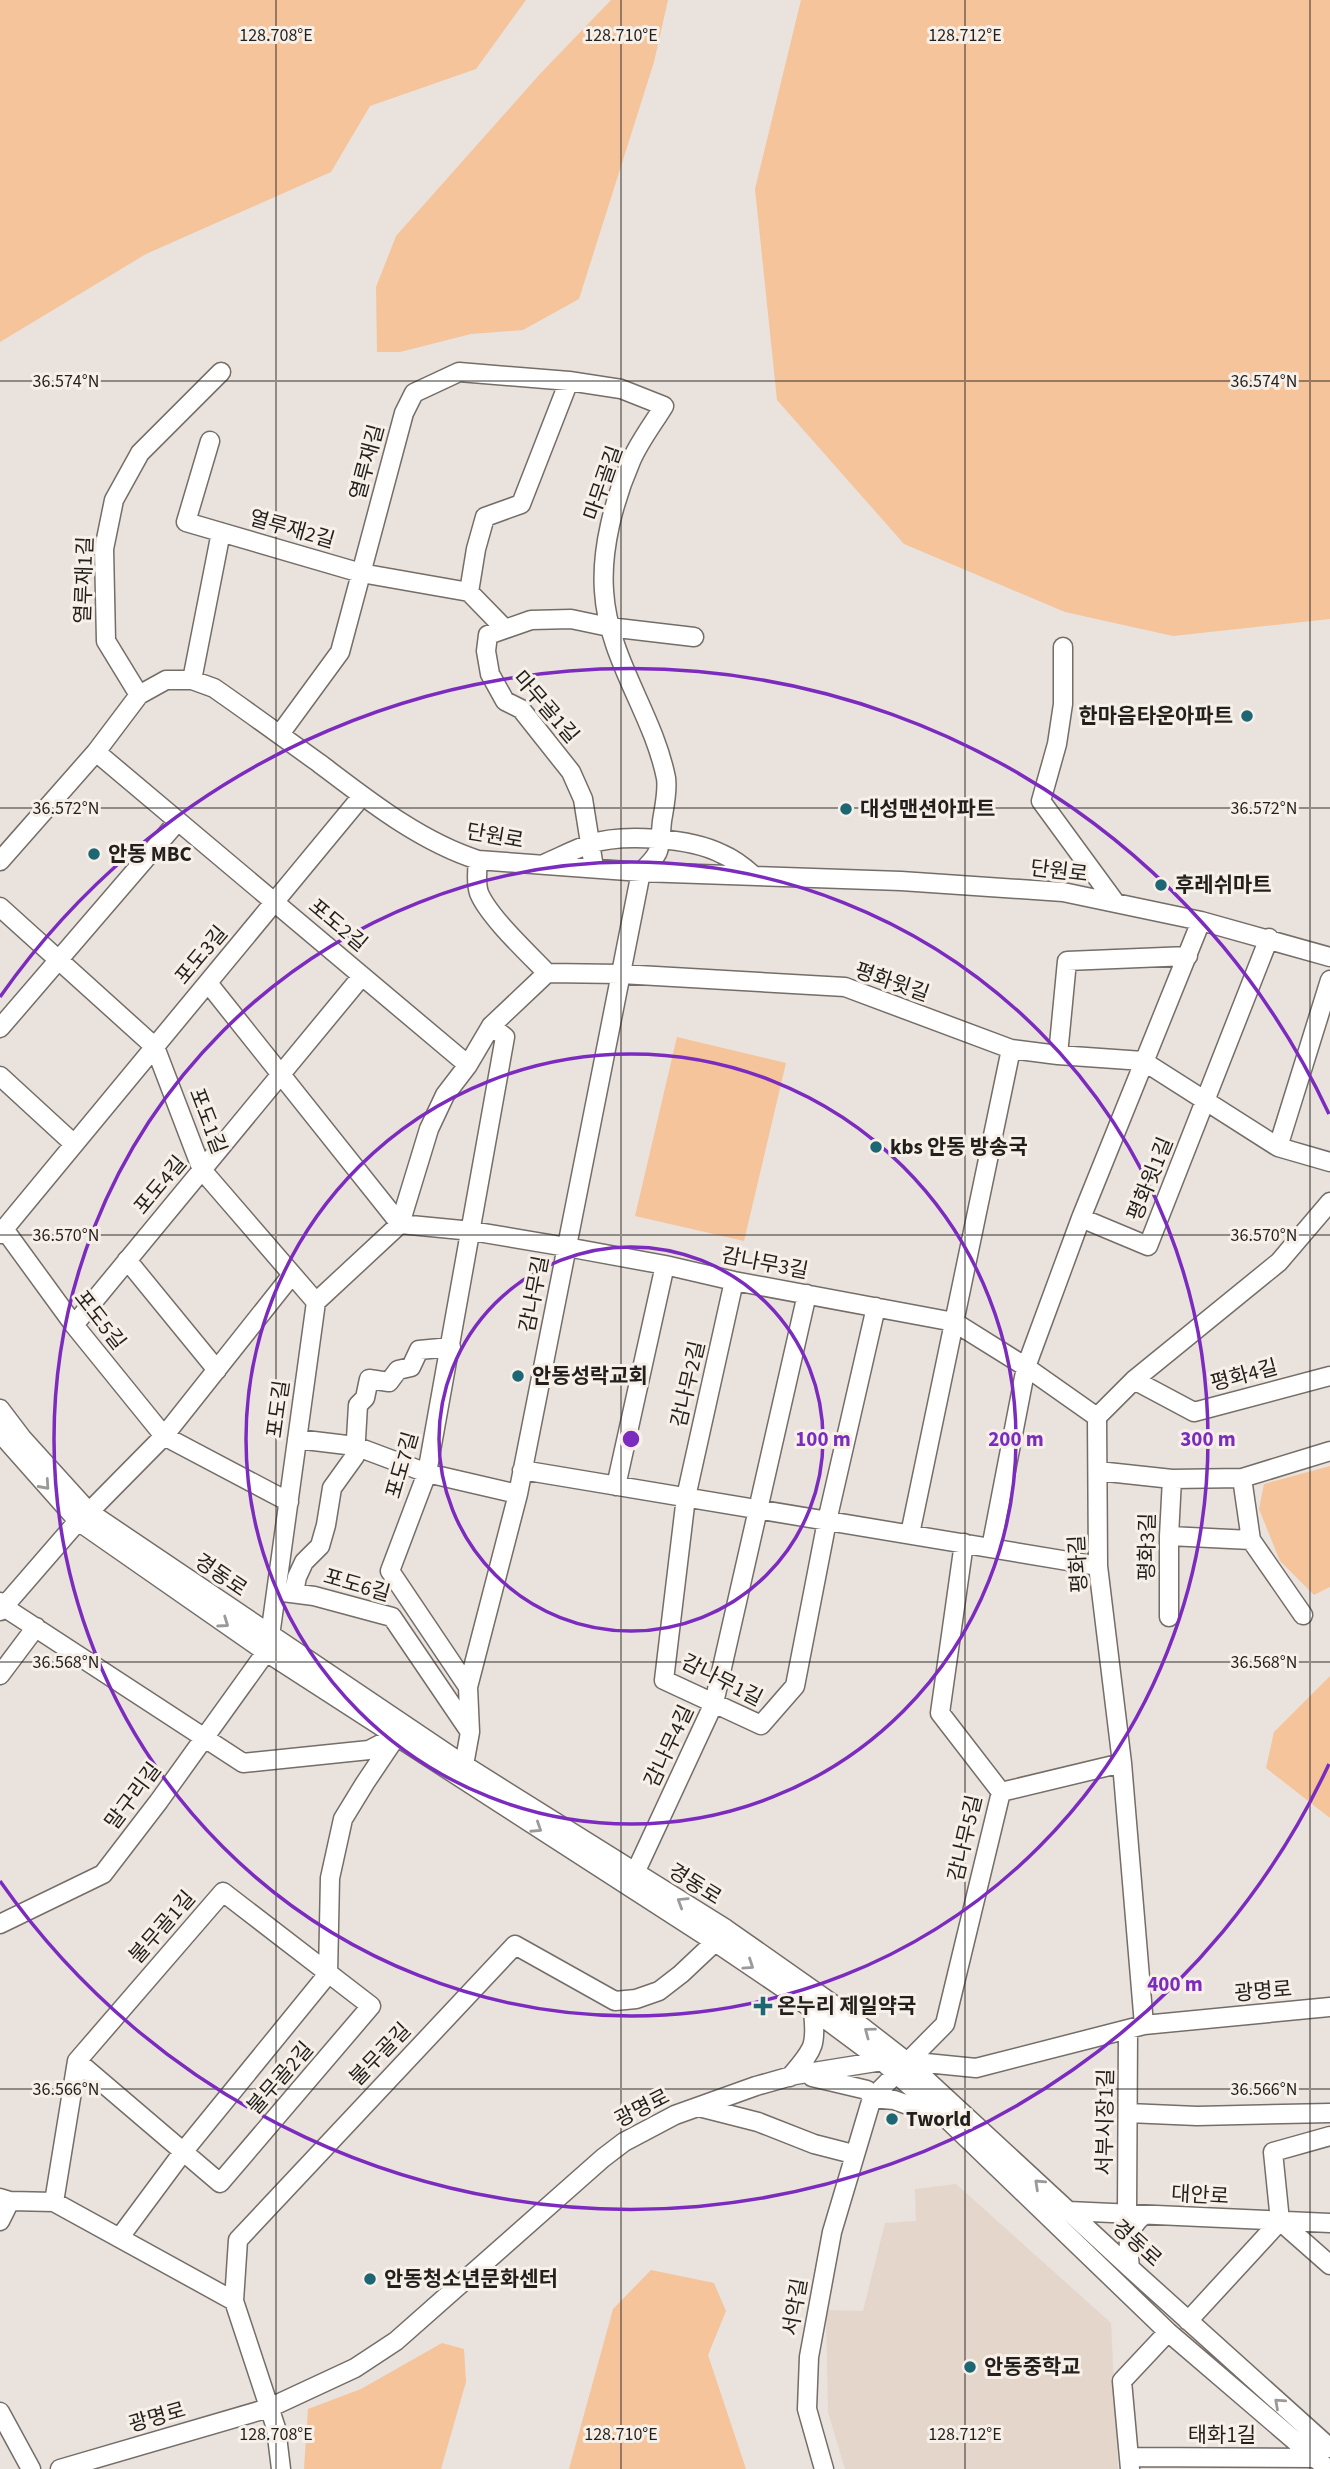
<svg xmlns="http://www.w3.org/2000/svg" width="1330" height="2469" viewBox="0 0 1330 2469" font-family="'Source Sans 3','Noto Sans KR',sans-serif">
<rect width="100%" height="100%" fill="#eae2dc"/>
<!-- built -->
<path fill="#e4d6ca" d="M956,2184L1111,2323L1118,2469H845L828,2412L826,2310L863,2311L885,2223L916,2221L915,2189Z"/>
<!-- green -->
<path fill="#f5c49b" d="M0,0H526L476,69L370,106L331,172L146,254L0,342Z
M611,0H668L654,62L579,299L523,330L471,334L400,352H377L376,287L396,236L539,75Z
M801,0H1330V619L1173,636L1065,612L904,544L777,400L755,189Z
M677,1037L786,1063L744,1241L635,1216Z
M1330,1466V1587L1314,1595L1280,1561L1259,1509L1264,1484Z
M1330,1676V1818L1266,1768L1274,1732Z
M651,2270L714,2283L726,2311L708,2355L746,2469H569L613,2309Z
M442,2343L464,2349L466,2382L441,2469H304L308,2409L361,2389Z"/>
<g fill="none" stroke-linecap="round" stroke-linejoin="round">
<!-- minor casing -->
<g stroke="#746d68" stroke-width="21">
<path id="minor" d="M210,441L186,522L361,573L469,592
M469,592L476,549L485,517L521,504L569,381
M469,592L504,628
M1063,647V704L1057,744L1041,801L1115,902
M192,680L221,532
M139,695L106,641L104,549L114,500L140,453L221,372
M280,734L340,652L404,413L414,393L459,372L569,381L621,389L664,406C653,424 639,442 631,461C614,500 601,549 604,591C608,659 653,713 666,778C668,791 664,808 662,821C659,850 663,851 641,872L518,1494L468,1687L470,1732L464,1765
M96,752L468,1065
M478,860C477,870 476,884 479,893C489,917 528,953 547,973
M0,861L96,752L139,695L166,680H192L214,688C250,713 284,738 319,763C368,800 419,841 478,860L641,872L901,881L1063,892L1201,921L1330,957
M546,863C560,857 575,849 590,844C623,833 691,838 722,854C734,859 744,867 753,875
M594,868L583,799L571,772L521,709L505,701L490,674L486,651L488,635L531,620L571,619L609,627L694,637
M0,907L155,1047L202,1170L316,1302
M208,983L400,1224L472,1231L567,1247L665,1265L734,1281L954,1322L1026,1367L1097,1417
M0,1028L178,821
M1058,1055L1067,961L1188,956
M0,1076L74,1144
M1278,1147L1330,980
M1081,1218L1148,1246L1269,938
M4,1229L74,1325L164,1436L289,1502
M0,1234L362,796
M127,1260L217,1370
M734,1281L686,1497L664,1680L761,1725L795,1686L827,1521L876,1307
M74,1325L362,976
M1134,1380L1194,1412L1330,1376
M0,1409L22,1438L89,1512L464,1765L726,1929L830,2002L906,2061L1130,2268L1330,2448
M0,1433L78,1521L266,1652L715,1942L789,1992L882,2061L947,2119L1168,2332L1328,2469
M297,1439L355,1446L427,1473L518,1494
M522,1470L1098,1566
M1098,1471L1172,1479L1242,1478
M616,1486L665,1265
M89,1512L164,1436L291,1276
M910,1534L1011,1049
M1169,1536L1251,1540
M991,1548L1026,1367L1081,1218L1201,921
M283,1592L314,1596L392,1617L470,1732
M294,1592L297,1577L304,1562L320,1546L326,1525L332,1488L355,1456L358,1405L365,1398L369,1379L389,1382L398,1370L411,1367L419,1350L451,1347
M0,1602L4,1607L243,1763L369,1750L392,1738
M0,1611L78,1521
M1303,1615L1251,1540L1242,1478L1330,1451
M1169,1617V1536L1172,1479
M270,1636L316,1302L400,1224L429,1129L445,1095L468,1065L491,1026L547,973L621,974L845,987L1011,1049L1058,1055L1143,1061L1278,1147L1330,1162
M0,1675L36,1627
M468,1687L390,1571L427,1473L505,1037L491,1026
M1001,1792L1122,1763
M635,1873L714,1703L807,1294
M0,1924L103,1874L159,1801L266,1652
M1144,2025L1122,1763L1098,1566L1097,1417L1134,1380L1279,1262L1330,1202
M790,2077C813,2049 817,2048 813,2011
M812,2077L867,2090L872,2098L894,2100L939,2116
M699,2107L758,2122L814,2144L853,2154
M1128,2113L1197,2116L1330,2113
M0,2198L10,2201L54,2202L234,2301
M54,2202L77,2061L223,1892L371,2006L220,2183L77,2061
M1068,2211L1330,2223
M1127,2214L1128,2029
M0,2221L10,2201
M1280,2221L1273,2152L1330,2136
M1280,2221L1330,2265
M120,2237L183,2152L328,1974L330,1878L343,1819L365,1783L402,1728
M1130,2268C1128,2247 1125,2229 1144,2215
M1188,2321L1280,2221
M0,2412L31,2469
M1129,2457L1315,2458
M60,2469L269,2408L355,2368L396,2341L603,2158L624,2142L675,2115L756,2086L795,2075L882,2061H906L976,2068L1144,2025L1330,2007
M281,2469L276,2428L234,2301L238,2240L515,1945L615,2001L636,1999L659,1991L681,1974L715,1942
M824,2469L807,2409L809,2357L832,2232L872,2098L945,2024L1001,1792L940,1713L964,1543
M1130,2469L1122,2381L1168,2332"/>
</g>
<!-- minor -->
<use href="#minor" stroke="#fff" stroke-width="18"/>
</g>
<!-- one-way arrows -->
<defs><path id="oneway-chevron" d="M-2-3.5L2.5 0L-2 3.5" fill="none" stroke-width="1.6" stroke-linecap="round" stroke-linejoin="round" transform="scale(1.75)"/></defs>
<g stroke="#9c9a99">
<use href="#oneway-chevron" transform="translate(45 1485) rotate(48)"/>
<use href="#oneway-chevron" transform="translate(224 1623) rotate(35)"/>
<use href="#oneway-chevron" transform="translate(537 1828) rotate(33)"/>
<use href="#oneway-chevron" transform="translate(682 1902) rotate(-148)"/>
<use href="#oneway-chevron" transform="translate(749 1965) rotate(34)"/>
<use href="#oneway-chevron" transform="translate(869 2032) rotate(-143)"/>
<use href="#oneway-chevron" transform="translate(1039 2184) rotate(-137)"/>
<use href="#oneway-chevron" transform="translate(1279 2403) rotate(-138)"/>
</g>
<!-- ticks -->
<path fill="none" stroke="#221f1d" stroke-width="2" stroke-opacity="0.45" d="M276,0V2469M621,0V2469M965,0V2469M1310,0V2469M0,381H1330M0,808H1330M0,1235H1330M0,1662H1330M0,2089H1330"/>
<!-- distance rings -->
<g fill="none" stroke="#7b2cbf" stroke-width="3.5">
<circle cx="631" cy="1439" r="192"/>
<circle cx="631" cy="1439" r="385"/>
<circle cx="631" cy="1439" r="577"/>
<path d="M1329 1764A770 770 0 0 1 0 1881M0 997A770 770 0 0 1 1329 1114"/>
</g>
<!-- markers -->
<g fill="#1d6673" stroke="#f7f0e9" stroke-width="2.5">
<circle cx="1247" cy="716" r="7"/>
<circle cx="846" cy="809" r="7"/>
<circle cx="94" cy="854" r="7"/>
<circle cx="1161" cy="885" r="7"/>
<circle cx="876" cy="1147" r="7"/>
<circle cx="518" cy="1376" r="7"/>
<path d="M759.5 1995.5h7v7h7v7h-7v7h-7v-7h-7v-7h7z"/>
<circle cx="892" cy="2119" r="7"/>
<circle cx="370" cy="2279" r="7"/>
<circle cx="970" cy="2367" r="7"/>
</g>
<g text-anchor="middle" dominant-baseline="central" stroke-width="6" stroke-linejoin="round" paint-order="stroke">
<!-- street labels -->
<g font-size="21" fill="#221f1d" stroke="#f7f0e9">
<text transform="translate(367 462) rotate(-75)">열루재길</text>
<text transform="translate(603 483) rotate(-71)">마무골길</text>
<text transform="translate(292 529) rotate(16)">열루재2길</text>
<text transform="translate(84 580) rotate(-88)">열루재1길</text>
<text transform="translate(546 707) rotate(49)">마무골1길</text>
<text transform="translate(495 836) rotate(10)">단원로</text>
<text transform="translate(1059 871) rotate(7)">단원로</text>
<text transform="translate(338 925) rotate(40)">포도2길</text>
<text transform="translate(201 955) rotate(-50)">포도3길</text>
<text transform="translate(892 982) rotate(19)">평화윗길</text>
<text transform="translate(208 1121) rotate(69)">포도1길</text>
<text transform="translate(1150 1179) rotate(-68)">평화윗1길</text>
<text transform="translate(160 1185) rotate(-50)">포도4길</text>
<text transform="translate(765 1263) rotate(11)">감나무3길</text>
<text transform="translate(534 1294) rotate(-79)">감나무길</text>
<text transform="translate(100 1320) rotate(52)">포도5길</text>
<text transform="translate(1244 1375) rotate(-15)">평화4길</text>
<text transform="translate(688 1384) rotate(-77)">감나무2길</text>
<text transform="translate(278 1409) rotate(-82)">포도길</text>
<text transform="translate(402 1465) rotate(-74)">포도7길</text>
<text transform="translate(1147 1547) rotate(-89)">평화3길</text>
<text transform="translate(1078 1564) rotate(-93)">평화길</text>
<text transform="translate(221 1575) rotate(34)">경동로</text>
<text transform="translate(357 1585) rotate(16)">포도6길</text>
<text transform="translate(722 1680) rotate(27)">감나무1길</text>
<text transform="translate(669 1746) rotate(-65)">감나무4길</text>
<text transform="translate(133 1796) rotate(-53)">말구리길</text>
<text transform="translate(965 1838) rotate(-77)">감나무5길</text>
<text transform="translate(695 1884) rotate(32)">경동로</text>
<text transform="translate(162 1927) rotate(-49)">불무골1길</text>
<text transform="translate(1263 1991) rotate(-5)">광명로</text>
<text transform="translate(380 2054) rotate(-46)">불무골길</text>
<text transform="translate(280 2078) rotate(-49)">불무골2길</text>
<text transform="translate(642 2108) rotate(-27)">광명로</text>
<text transform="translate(1105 2122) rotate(-89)">서부시장1길</text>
<text transform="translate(1200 2195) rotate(3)">대안로</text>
<text transform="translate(1137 2243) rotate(42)">경동로</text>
<text transform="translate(795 2307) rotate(-80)">서악길</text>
<text transform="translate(157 2417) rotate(-16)">광명로</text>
<text x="1222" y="2435">태화1길</text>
</g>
<!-- poi labels -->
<g font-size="21" font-weight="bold" fill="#221f1d" stroke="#f7f0e9" text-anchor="start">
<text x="1233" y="716" text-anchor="end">한마음타운아파트</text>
<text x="860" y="809">대성맨션아파트</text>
<text x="108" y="854">안동 MBC</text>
<text x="1175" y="885">후레쉬마트</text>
<text x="890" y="1147">kbs 안동 방송국</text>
<text x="532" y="1376">안동성락교회</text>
<text x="777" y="2006">온누리 제일약국</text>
<text x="906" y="2119">Tworld</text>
<text x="384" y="2279">안동청소년문화센터</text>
<text x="984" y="2367">안동중학교</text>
</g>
</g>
<g font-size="18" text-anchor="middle" fill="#221f1d" stroke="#f7f0e9" stroke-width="6" stroke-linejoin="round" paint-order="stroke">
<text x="276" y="41">128.708°E</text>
<text x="621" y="41">128.710°E</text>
<text x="965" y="41">128.712°E</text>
<text x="66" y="387">36.574°N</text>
<text x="1264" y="387">36.574°N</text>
<text x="66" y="814">36.572°N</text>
<text x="1264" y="814">36.572°N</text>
<text x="66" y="1241">36.570°N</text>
<text x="1264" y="1241">36.570°N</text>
<text x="66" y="1668">36.568°N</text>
<text x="1264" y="1668">36.568°N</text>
<text x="66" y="2095">36.566°N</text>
<text x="1264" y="2095">36.566°N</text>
<text x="276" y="2440">128.708°E</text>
<text x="621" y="2440">128.710°E</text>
<text x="965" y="2440">128.712°E</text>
</g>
<circle cx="631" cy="1439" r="10" fill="#7b2cbf" stroke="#f7f0e9" stroke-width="3.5"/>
<g font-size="21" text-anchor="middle" font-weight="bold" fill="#7b2cbf" stroke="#f7f0e9" stroke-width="6" stroke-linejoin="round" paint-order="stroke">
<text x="823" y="1446">100 m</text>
<text x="1016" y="1446">200 m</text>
<text x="1208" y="1446">300 m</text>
<text x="1175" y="1991">400 m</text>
</g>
</svg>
